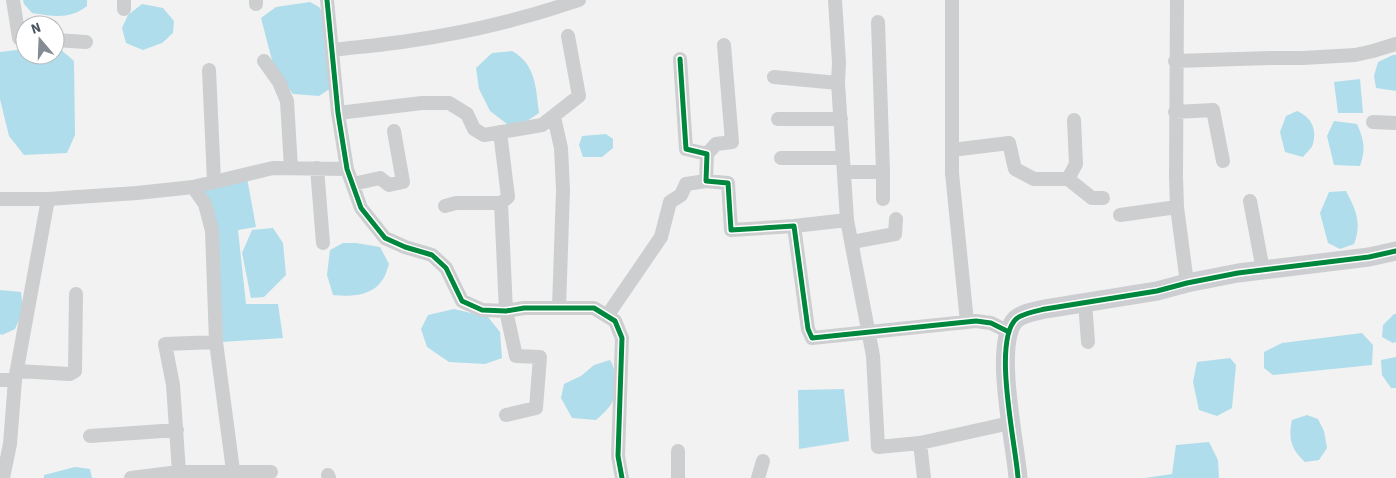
<svg xmlns="http://www.w3.org/2000/svg" width="1396" height="478" viewBox="0 0 1396 478" font-family="'Source Sans 3',sans-serif">
<rect width="100%" height="100%" fill="#f2f2f2"/>
<!-- water -->
<path fill="#afddeb" d="M23,0H87V6C70,20 52,16 32,13L24,4Z
M310,2L319,7L323,13L331,88L319,96L293,94L274,68L261,18L276,7Z
M142,4L163,8L174,21L173,33L162,43L143,50L126,43L122,28L128,15Z
M25,49V55H55V49H60L74,61L75,135L67,153L24,155L9,136L0,99V52Z
M512,51C536,64 536,89 539,113L524,123L507,124L490,111L479,89L476,68L492,53Z
M1393,55H1396V91L1376,88L1374,76L1378,62Z
M1360,79L1363,113H1338L1334,82Z
M1297,111C1311,117 1317,128 1313,144C1312,148 1306,153 1303,157L1285,152L1280,132L1286,116Z
M1334,121L1357,124C1364,140 1366,149 1360,166L1334,165L1327,136Z
M606,134L613,139V148L602,157H583L579,145L582,136Z
M247,178L256,227L238,230L246,304H278L283,338L222,342L215,242L199,189Z
M1346,191C1356,210 1362,223 1354,244L1340,249L1328,243L1320,213L1329,192Z
M273,228L283,243L286,275L264,297L251,298L242,253L252,230Z
M343,243H356L380,247L389,264C387,269 386,275 383,279C373,296 351,297 333,295L327,275L330,250Z
M0,290L21,292L23,311L15,329L2,335L0,334Z
M454,309L488,317L500,332L502,358L485,364L449,362L427,347L421,329L428,315Z
M1394,314H1396V342L1393,343L1382,337L1383,325Z
M1362,333L1373,345L1372,365L1273,375L1264,368V352L1282,343Z
M1396,357V388H1391L1382,375L1381,360Z
M1230,358L1236,365L1232,408L1217,416L1199,410L1193,382L1197,362Z
M610,360C616,369 617,387 614,398C611,407 603,414 596,420L572,418L561,398L564,384L581,376L594,365Z
M844,389L849,441L799,449L798,390Z
M1307,415L1318,419L1324,431L1327,448L1319,460L1305,462C1291,449 1288,439 1292,420Z
M1209,442L1218,460L1219,478H1145L1172,474L1176,445Z
M75,467L90,469L92,478H44V475Z"/>
<g fill="none" stroke-linecap="round" stroke-linejoin="round">
<!-- street -->
<path stroke="#ccced0" stroke-width="14" d="M13,0L19,38L25,39
M124,0V9
M256,0V4
M327,0L338,113L347,169L361,208L385,238L405,247L432,255L446,268L462,301L482,310L506,311L524,308H594L615,321L622,338L618,456L622,478
M835,0L839,63L838,83L847,220L873,356L878,447L920,443L924,478
M952,0V173L967,322
M1177,0L1176,177L1177,207L1187,283
M878,22L883,172V199
M55,40L86,42
M332,50C357,47 383,45 408,41C466,33 524,19 579,0
M680,59L686,149L707,154L706,181L728,183L731,230L794,226L808,329L812,338L976,321L991,323L1009,332
M264,61L279,82L287,101L291,168
M1175,61L1270,58H1303L1355,55L1373,51L1396,44
M209,70L214,181
M774,77L838,83
M1175,112L1213,110L1223,161
M338,113L422,103H449L467,114L474,129L484,135L542,125L579,96L568,36
M554,117L561,148L563,190L559,308
M778,119H841
M1373,122L1396,123
M500,132L508,197L501,203L506,311L516,356L540,357L536,408L506,415
M952,150L1009,143L1015,169L1034,179H1068L1092,198H1103
M707,154L716,144L732,142L724,45
M781,158H843
M317,168L323,243
M844,172H883
M1068,179L1076,164L1074,120
M353,184L380,178L389,185L403,182L394,131
M0,199H48L137,193L193,187L273,168L347,169
M1250,201L1263,270
M445,206L456,203H501
M1120,215L1177,207
M794,226L847,220
M852,242L895,234L896,219
M1085,302L1088,342
M607,316L661,237L670,202L681,195L686,184L706,181
M216,342L234,478
M17,371L70,374L75,371L76,294
M0,380H15
M90,436L177,430
M920,443L1010,423
M678,451V478
M179,472L173,385L165,344L216,342L212,231L205,204L193,187
M328,475L329,478
M3,478L10,444L15,380L48,199
M131,478L179,472H271
M758,478L763,461"/>
<!-- secondary -->
<path stroke="#cdced1" stroke-width="19" d="M1018,478C1016,446 992,342 1016,319C1023,313 1036,311 1045,309L1157,291L1187,283L1238,273L1369,257L1396,251"/>
<!-- cycleway casing -->
<g stroke="#fff" stroke-width="8">
<path id="cycleway" d="M327,0L338,113L347,169L361,208L385,238L405,247L432,255L446,268L462,301L482,310L506,311L524,308H594L615,321L622,338L618,456L622,478
M680,59L686,149L707,154L706,181L728,183L731,230L794,226L808,329L812,338L976,321L991,323L1009,332
M1018,478C1016,446 992,342 1016,319C1023,313 1036,311 1045,309L1157,291L1187,283L1238,273L1369,257L1396,251"/>
</g>
<!-- cycleway -->
<use href="#cycleway" stroke="#00873e" stroke-width="5"/>
</g>
<!-- north arrow -->
<g transform="translate(40 40) rotate(341)"><circle r="24" fill="#ffffff" stroke="#b7bbbf"/>
<path d="M0-4L9 19L0 12L-9 19Z" fill="#858b92"/>
<text y="-8" font-size="14" font-weight="bold" text-anchor="middle" fill="#4a545e">N</text>
</g>
</svg>
